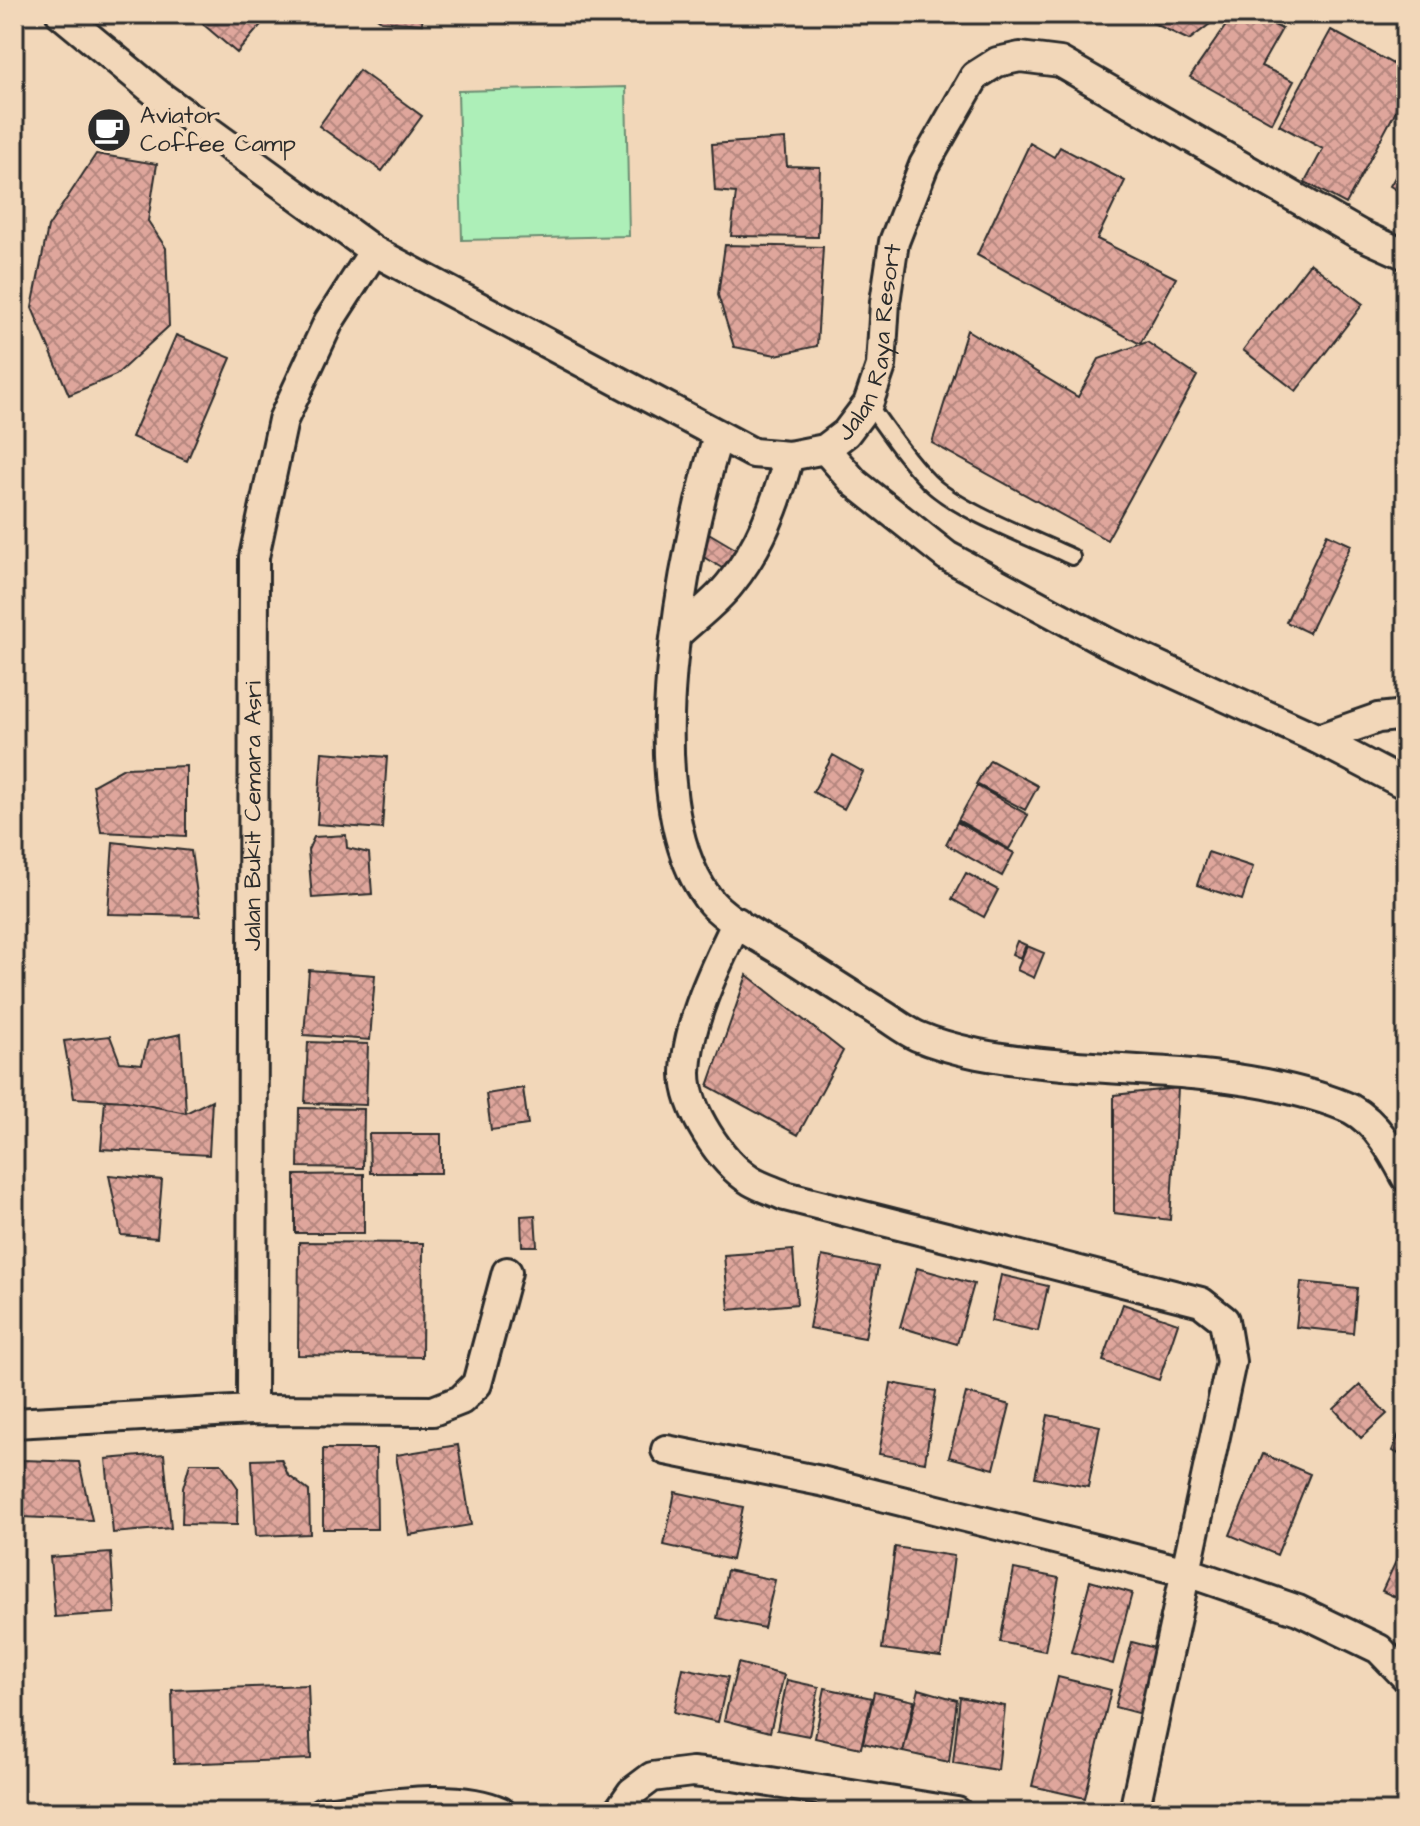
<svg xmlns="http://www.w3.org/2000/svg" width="1420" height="1826" viewBox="0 0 1420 1826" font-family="'Architects Daughter',sans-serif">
<defs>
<pattern id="building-cross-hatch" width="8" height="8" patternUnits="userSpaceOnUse" patternTransform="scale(2)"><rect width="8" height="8" fill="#dfa69c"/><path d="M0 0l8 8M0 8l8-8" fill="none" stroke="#b5877f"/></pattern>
</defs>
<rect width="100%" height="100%" fill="#f2d7b9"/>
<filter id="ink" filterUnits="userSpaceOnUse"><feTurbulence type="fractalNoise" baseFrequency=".0125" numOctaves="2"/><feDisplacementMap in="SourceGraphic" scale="16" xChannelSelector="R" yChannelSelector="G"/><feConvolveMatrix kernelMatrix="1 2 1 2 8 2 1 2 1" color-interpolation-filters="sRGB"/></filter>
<g filter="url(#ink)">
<!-- green -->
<path fill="#adefb8" stroke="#6c8d72" stroke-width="2" d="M626,87L629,236L462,240L458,91Z"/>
<!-- building -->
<path fill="url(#building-cross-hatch)" stroke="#2b2b2b" stroke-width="2" d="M191,14H270L237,53Z
M372,14H423L422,24L381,21Z
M1134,14H1223L1189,40Z
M1234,14H1253L1282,29L1261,66L1294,81L1272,123L1190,77Z
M1331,30L1406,71V92L1346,204L1305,182L1323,149L1279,125Z
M359,70L422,116L382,171L319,126Z
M785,139L787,166L820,167L818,237L731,236L736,193L715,191L712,144Z
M1030,143L1054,157L1060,147L1125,181L1097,239L1176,278L1140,344L977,255Z
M96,154L157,164L148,221L166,248L169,326L116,375L69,395L32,308L48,227Z
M1406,158V196L1390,186Z
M725,245L823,247L817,346L776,355L734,347L718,295Z
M1310,263L1363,304L1296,391L1243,350Z
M967,330L1078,397L1099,359L1147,342L1197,376L1107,540L932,443Z
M176,335L231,358L187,461L132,437Z
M707,532L739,551L727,571L695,552Z
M1327,534L1351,545L1309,633L1286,622Z
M322,752L387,757L382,829L317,824Z
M833,755L863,772L844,809L813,792Z
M990,760L1038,786L1025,810L976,784Z
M186,766V836L101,832L93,785L124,768Z
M977,786L1028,815L1009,849L958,820Z
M957,822L1014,853L1002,876L946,844Z
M346,835L347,848L369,853L372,894L312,898L308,850L314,837Z
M113,842L191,851L200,916L108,914Z
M1208,852L1253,867L1242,900L1197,885Z
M966,873L998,890L984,917L952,899Z
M1017,941L1026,945L1020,958L1012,954Z
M1027,946L1044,953L1034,978L1017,970Z
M309,970L375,975L370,1040L304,1035Z
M747,975L843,1051L798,1135L708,1086Z
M181,1034L186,1113L126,1101L74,1098L64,1041L110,1036L120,1062L142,1064L148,1041Z
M308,1042L368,1044L366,1105L305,1103Z
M523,1088L528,1125L491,1130L486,1094Z
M1178,1088L1170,1220L1114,1213V1095Z
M105,1100L126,1101L186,1113L212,1100L209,1155L101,1149Z
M299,1108L364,1109L363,1168L298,1167Z
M369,1134H441V1173H370Z
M364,1174V1233H295V1175Z
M109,1175L162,1180L157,1238L121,1235Z
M535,1215L537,1246H522L521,1216Z
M299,1242L423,1243L422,1357L298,1355Z
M793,1250L797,1304L729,1310L724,1255Z
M822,1256L878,1267L865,1338L809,1328Z
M917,1268L974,1284L957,1344L900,1327Z
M1001,1275L1048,1286L1038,1331L991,1321Z
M1301,1282L1357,1288L1353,1333L1296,1327Z
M1123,1304L1178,1323L1159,1380L1103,1361Z
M891,1383L936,1391L925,1462L879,1454Z
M1360,1385L1387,1414L1361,1438L1334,1409Z
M966,1393L1010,1405L994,1469L949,1457Z
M1048,1415L1100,1426L1088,1487L1035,1477Z
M1406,1417V1457L1392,1451Z
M458,1445L471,1525L409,1535L396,1455Z
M323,1449H376L377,1529H323Z
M164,1454L171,1528L113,1533L106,1459Z
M1263,1454L1310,1474L1277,1555L1230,1535Z
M281,1459L288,1475L309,1491L310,1534L256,1536L252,1460Z
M23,1460L79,1462L92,1520L21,1517Z
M190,1463H221L238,1488L237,1525L182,1524L183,1488Z
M675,1492L743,1507L732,1560L664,1545Z
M1404,1544L1406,1545V1602L1382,1591Z
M895,1547L954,1556L941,1657L882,1649Z
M111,1553L115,1613L55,1617L50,1557Z
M1014,1569L1059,1578L1045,1651L1000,1642Z
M727,1570L775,1580L764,1628L717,1618Z
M1090,1581L1132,1593L1113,1664L1071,1652Z
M1132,1642L1162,1650L1145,1715L1115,1707Z
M738,1663L784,1675L770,1732L724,1720Z
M683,1668L728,1677L718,1722L674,1712Z
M1058,1677L1111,1690L1085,1798L1032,1786Z
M787,1680L819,1687L809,1736L777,1730Z
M308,1685L311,1759L174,1764L172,1690Z
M825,1688L872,1698L861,1748L815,1738Z
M919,1689L957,1700L949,1762L903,1752Z
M874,1692L914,1701L903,1752L863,1743Z
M960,1697L1005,1706L998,1770L953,1763Z"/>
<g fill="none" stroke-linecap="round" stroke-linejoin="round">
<!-- lane casing -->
<g stroke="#2b2b2b" stroke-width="20">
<path id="lane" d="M868,404C888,431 906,459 929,482C960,512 1032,538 1072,557"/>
</g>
<!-- street casing -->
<g stroke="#2b2b2b" stroke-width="34">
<g id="street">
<path id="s1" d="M61,14L159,95L374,251L753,453L789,456L825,449L846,433L868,404L881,366L885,302L894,242L924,165L975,76L997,62L1020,57L1060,62L1359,234L1406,255"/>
<path d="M718,436C683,549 633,796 707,897C722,919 771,944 795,959C823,977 851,995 880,1013C892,1020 904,1030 917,1036C936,1044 959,1050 978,1054C1073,1072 1172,1066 1266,1084C1295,1090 1325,1097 1351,1109C1377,1123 1393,1152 1406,1177"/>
<path d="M825,449L855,483L947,556L1108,643L1318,739L1406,785"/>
<path d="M676,635C694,618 715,603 730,584C761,546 777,502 789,456"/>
<path d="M1318,739L1378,718L1406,715"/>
<path d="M737,922C716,965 687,1024 686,1073C686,1110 721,1162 751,1181C761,1187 774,1191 785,1196L1201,1302L1224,1320L1231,1362L1134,1812"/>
<path id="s2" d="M252,1410L254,557L283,420L329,321L374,251"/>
<path d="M14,1423L252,1410L433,1411L461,1400L477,1384L507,1272"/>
<path d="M666,1450L821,1481L1187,1572L1298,1610L1379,1649L1406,1677"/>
<path d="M322,1812C374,1807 454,1790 501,1812"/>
<path d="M618,1812L632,1792L652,1777L692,1772L733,1776L957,1812"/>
</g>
</g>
<!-- lane -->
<use href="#lane" stroke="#f2d7b9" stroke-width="14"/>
<!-- street -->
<use href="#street" stroke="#f2d7b9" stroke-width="28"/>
</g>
</g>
<!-- icons -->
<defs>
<g id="cafe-disc" transform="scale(2.3)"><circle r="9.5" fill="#2b2b2b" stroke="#f2d7b9"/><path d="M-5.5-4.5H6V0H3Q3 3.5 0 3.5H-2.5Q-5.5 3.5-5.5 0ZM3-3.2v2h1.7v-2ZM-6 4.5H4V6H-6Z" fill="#fff"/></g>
</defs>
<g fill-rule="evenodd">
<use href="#cafe-disc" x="109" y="130"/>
</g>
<g text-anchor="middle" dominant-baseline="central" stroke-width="8" stroke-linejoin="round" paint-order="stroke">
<!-- poi labels -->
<g font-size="24" fill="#2b2b2b" stroke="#f2d7b9" text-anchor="start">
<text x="140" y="116">Aviator<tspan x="140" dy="28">Coffee Camp</tspan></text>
</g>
<!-- street labels -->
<g font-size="24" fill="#2b2b2b" stroke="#f2d7b9">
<text stroke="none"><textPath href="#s1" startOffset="1018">Jalan Raya Resort</textPath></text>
<text stroke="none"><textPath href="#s2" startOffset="594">Jalan Bukit Cemara Asri</textPath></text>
</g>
</g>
<!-- margin -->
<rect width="1420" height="1826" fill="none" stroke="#f2d7b9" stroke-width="48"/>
<rect x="24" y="24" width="1372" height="1778" fill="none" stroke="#2b2b2b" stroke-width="3" filter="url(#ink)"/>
</svg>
